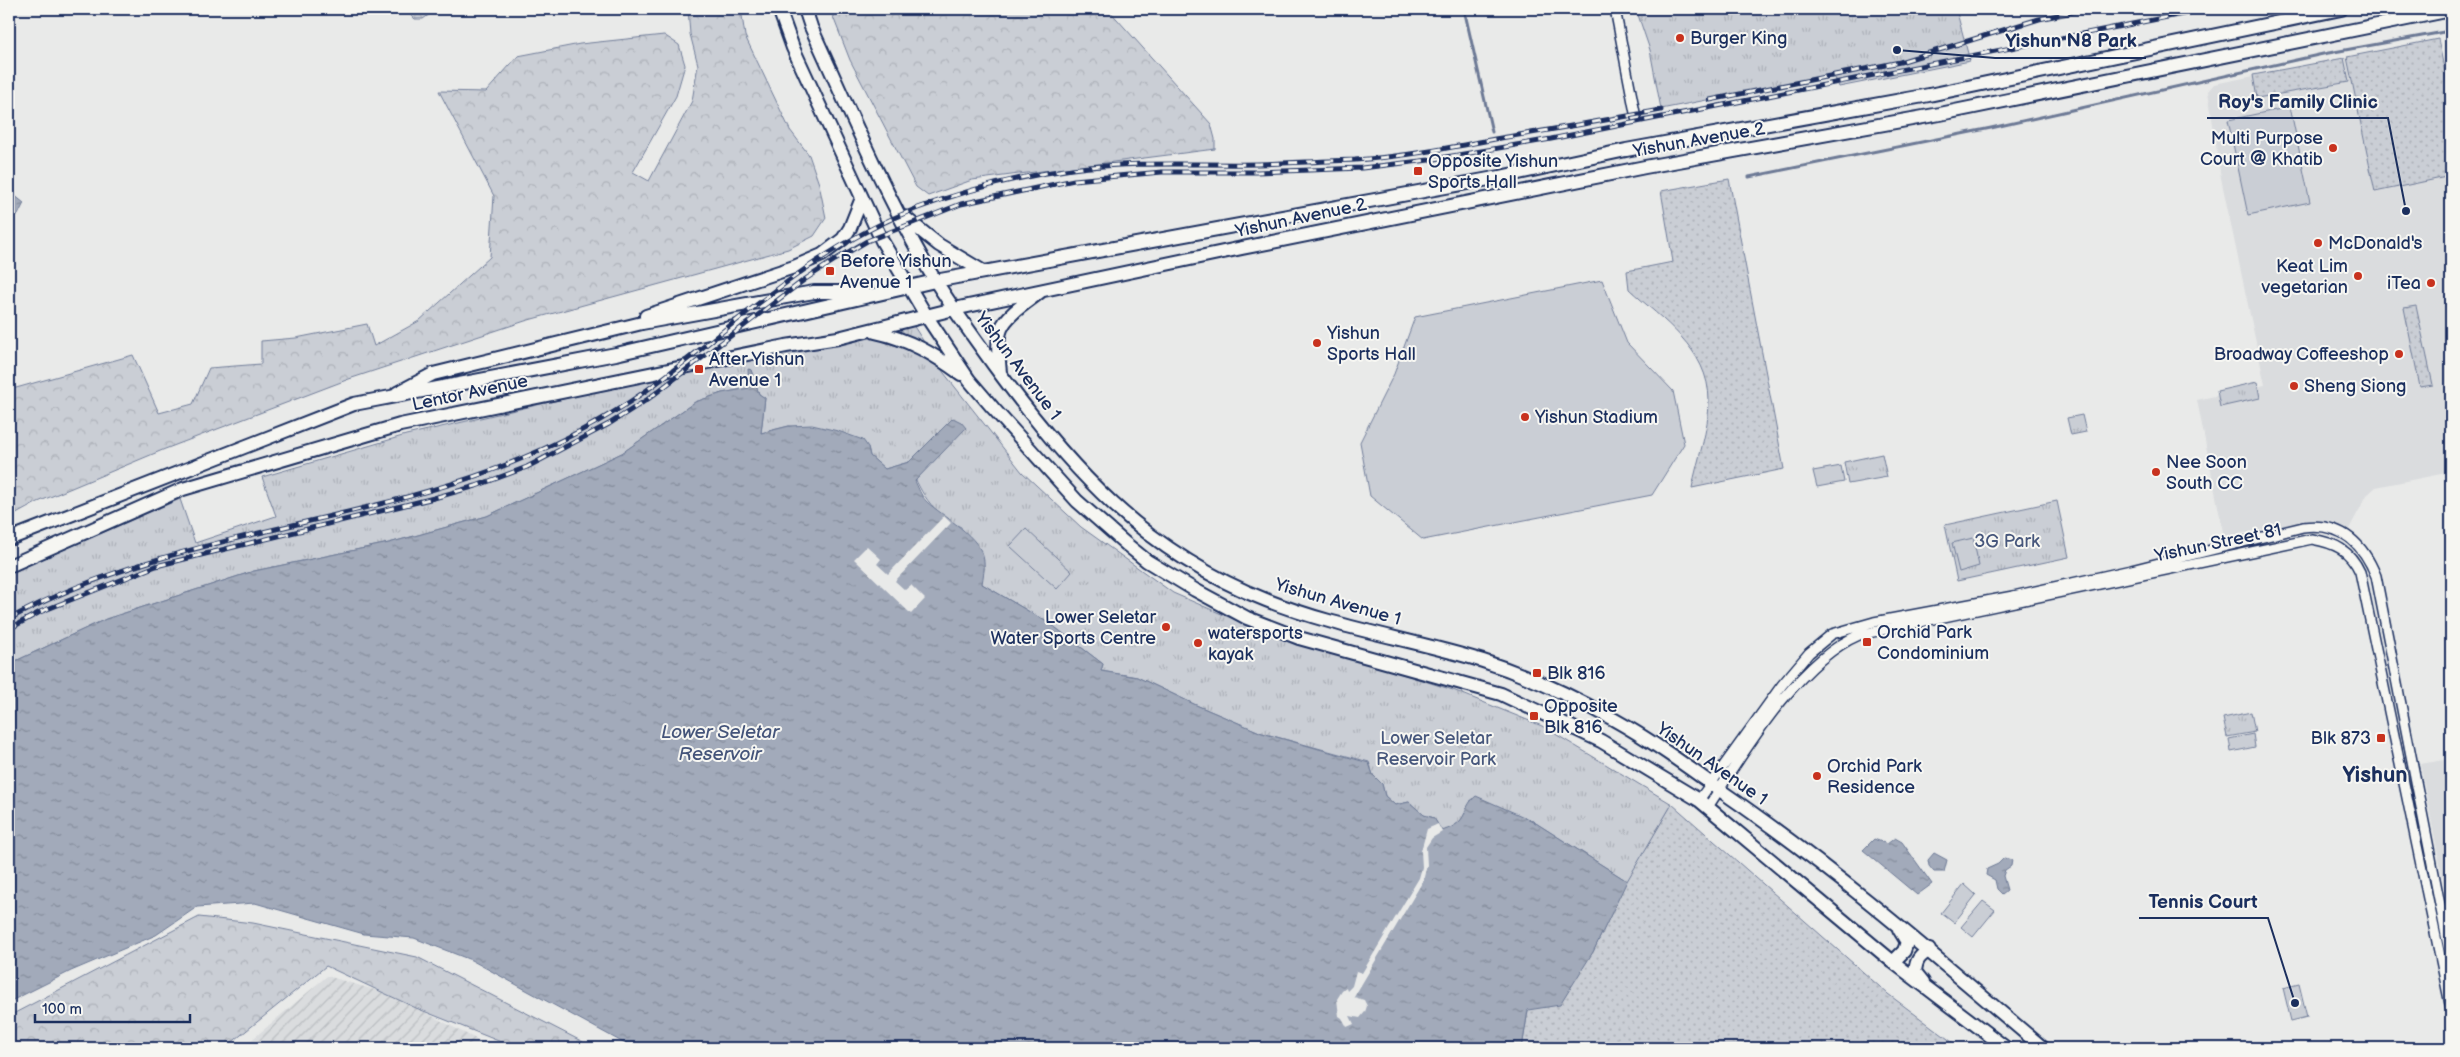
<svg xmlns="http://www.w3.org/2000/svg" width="2460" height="1057" viewBox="0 0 2460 1057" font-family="'Balsamiq Sans',sans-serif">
<defs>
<pattern id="industrial-furrows" width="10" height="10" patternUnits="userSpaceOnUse" patternTransform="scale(1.25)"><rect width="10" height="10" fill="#dadcde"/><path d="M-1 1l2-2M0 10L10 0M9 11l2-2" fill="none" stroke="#babdc1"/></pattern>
<pattern id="grass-dots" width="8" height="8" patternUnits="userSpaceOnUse" patternTransform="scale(1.25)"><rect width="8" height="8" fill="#caced5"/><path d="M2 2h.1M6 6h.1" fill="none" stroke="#adb1b9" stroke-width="1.8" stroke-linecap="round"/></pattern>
<pattern id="forest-crowns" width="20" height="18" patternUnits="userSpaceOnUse" patternTransform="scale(1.25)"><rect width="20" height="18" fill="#caced5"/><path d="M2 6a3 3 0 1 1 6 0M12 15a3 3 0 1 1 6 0" fill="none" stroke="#adb1b9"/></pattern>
<pattern id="park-tufts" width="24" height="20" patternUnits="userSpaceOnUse" patternTransform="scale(1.25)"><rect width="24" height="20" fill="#caced5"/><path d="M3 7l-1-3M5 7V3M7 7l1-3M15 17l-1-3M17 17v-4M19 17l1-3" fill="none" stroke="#adb1b9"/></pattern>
<pattern id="water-ripples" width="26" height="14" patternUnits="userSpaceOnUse" patternTransform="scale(1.25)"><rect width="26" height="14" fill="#a2aaba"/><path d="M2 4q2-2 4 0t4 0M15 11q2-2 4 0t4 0" fill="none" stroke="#838b9a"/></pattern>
</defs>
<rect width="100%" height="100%" fill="#e9eae9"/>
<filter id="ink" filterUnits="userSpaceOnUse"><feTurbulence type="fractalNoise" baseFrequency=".02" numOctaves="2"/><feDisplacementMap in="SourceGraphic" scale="10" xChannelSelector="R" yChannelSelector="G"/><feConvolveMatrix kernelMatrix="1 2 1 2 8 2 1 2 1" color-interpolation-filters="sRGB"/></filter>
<g filter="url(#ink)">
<!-- built -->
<path fill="#dadcde" d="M2438,39L2451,101V472L2376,487L2367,495L2349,529L2333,522L2312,520L2224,537L2197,400L2265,385L2221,178L2208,91L2214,84Z
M2451,759V920L2420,764Z"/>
<!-- industrial -->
<path fill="url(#industrial-furrows)" d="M327,976L392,995L493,1048H242Z"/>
<!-- grass -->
<path fill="url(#grass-dots)" stroke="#727e9a" d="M2438,39L2451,102V176L2375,192L2347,57Z
M2344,58L2349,82L2257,98L2253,75Z
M1729,179L1784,469L1692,488C1697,460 1709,430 1709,401C1709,349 1662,320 1629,289L1627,271L1673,262L1661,191Z
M2416,306L2433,385L2420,387L2404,308Z
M1672,804L1888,994L1960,1048H1522L1528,1010L1593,952L1627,880Z"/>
<!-- forest -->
<path fill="url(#forest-crowns)" stroke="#727e9a" d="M404,9H437L423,19H415Z
M688,9H741L745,36L790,130L809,155L819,184L826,218L814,236L788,249L525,321L349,379L165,449L38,502L9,518V390L133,355L159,413L193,404L209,368L261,364V341L296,338L367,324L374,346L419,321L490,257L494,196L439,91L486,92L518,56L580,44L664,35L679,45L685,65L676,96L633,172L649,181L692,101L698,65L690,34Z
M830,9H1108L1211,124L1215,139V149L972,180L928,196L916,187L850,60Z
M199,917L253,923L417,957L583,1042L582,1048H516L416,1008L326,966L225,1048H9V1016Z"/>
<!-- park -->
<path fill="url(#park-tufts)" stroke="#727e9a" d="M1636,9H1956L1970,61L1839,87L1835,78L1808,80L1661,109L1650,50Z
M913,325L944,373L1022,472L1081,527L1173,593L1247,625L1453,690L1542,726L1672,804L1627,881L1531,820L1471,800C1465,817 1460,825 1442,832L1434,818L1424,815L1409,802L1395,805L1385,796L1382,784L1373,775L1369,762L1262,733L1196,705L1137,677L1101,671L1103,664L1052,625L982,584L961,527C933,515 918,490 909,462L885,469L870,456L868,447L789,426L761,433L765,398L759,394L751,370L749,369L750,388L722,393L695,402L622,453L487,516L389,543L254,571L106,619L9,664V575L19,569L180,499L195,543L276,516L262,477L406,435L742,358Z
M2257,382L2260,398L2220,407L2217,391Z
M2082,415L2086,432L2071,435L2067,418Z
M1882,454L1887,477L1848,484L1844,462Z
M2057,501L2069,557L1957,581L1945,525Z
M2251,712L2255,732L2227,737L2223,718Z"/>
<!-- garden -->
<path fill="#caced5" stroke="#727e9a" d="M2290,107L2310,202L2248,215L2228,120Z
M1602,280L1627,343L1673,391L1684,444L1652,495L1423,540L1370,496L1360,442L1394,374L1415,317Z
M1841,466L1844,482L1817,487L1813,471Z
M1026,529L1072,572L1057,589L1010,546Z
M1973,538L1979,566L1959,572L1952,543Z
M2253,734L2255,747L2231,752L2229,739Z
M1964,884L1976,895L1954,923L1941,913Z
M1983,901L1995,910L1973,937L1961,927Z
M2299,984L2307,1017L2291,1021L2283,988Z"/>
<!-- water -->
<path fill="url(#water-ripples)" stroke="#6c7995" d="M9,191L24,203L18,215L9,214Z
M748,369L751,370L759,394L765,398L761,433L789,426L812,425L838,431L863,440L868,447L870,456L885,469L909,462L953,418L961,422L966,428L915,481C918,487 921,496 926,501C942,516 982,537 984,561C985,568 983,577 982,584L1052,625L1103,664L1101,671L1137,677L1196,705L1262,733L1369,763L1373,775L1382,784L1385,796L1395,805L1409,802L1424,815L1434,818L1442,831C1472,821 1459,810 1476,796L1531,820L1627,881L1593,952L1560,1005L1528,1010L1522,1048H633L471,960L414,938L364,934L255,903L197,907L156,935L71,971L9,1002V664L106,619L254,571L389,543L487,516L622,453L695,402L722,393L749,388Z
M1895,838L1902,842L1932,884L1917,895L1863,850L1874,839L1887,844Z
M1934,853L1947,860L1944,872H1934L1929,866L1928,860Z
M2004,858L2012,860L2011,866L2005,870L2003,876L2007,890L2002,894L1997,889L1995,880L1986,875L1987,869L1998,864Z"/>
<!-- pier -->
<path fill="#e9eae9" d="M944,516L951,523L895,581L905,590L911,585L925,599L911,614L854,559L867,546L881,559L877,564L888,574Z
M1438,824L1442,832L1432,838L1426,847L1427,865L1423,881L1354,997L1364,1000L1367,1006L1365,1012L1360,1018L1350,1016L1354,1024L1347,1027L1342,1018L1339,1016L1337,999L1342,991L1346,988L1347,991L1352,986L1356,971L1362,973L1419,878L1422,867L1421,851L1427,829Z"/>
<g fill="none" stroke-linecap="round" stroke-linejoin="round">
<!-- stream -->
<path stroke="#6c7995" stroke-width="3" d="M1464,9L1492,132
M1749,177L1991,128L2323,54L2444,32"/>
<!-- street casing -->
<g stroke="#1b2f5e" stroke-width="12">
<path id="street" d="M1615,9L1636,118
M1699,800L1782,685L1809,653L1832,634L1874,622L2013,596L2131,570L2303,527C2341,522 2363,543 2376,576L2451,961
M1708,807C1744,752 1798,661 1859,635L2312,539C2335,543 2350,550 2360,572L2451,1009"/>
</g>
<!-- primary casing -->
<g stroke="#1b2f5e" stroke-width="16">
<path id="primary" d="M779,9L793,48L882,241L927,317L969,380L993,408L1077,501L1126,544L1147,561L1195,590L1247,618L1299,638L1501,694L1601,741L1699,800L1893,962L2006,1048
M805,9L811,27C848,108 883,190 927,267C947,301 970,332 993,364C1069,468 1144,552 1266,600C1336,628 1411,639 1483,661C1527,675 1572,696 1613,719C1651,740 1688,767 1724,793C1836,870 1939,960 2043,1048
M904,217L939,245L984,272
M646,316L794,267L822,255L843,239L850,228L862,198
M875,332C908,339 934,354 961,374
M1000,373C999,360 996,341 1001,329C1007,314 1029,301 1041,291
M397,393L433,374L642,323L814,292H863
M9,539L354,404L616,354L935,281L1500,177L1626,150L1929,95L2341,9
M9,566L183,489L400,425L786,346L838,338L954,309L1242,248L1645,167L1940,114L2451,10
M1893,962L1904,951L1907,942L1899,929
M1923,982L1915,972C1916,960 1919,957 1929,950"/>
</g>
<!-- street -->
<use href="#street" stroke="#f6f6f2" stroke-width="9"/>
<!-- primary -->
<use href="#primary" stroke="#f6f6f2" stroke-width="12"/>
<!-- rail casing -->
<g stroke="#1b2f5e" stroke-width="5">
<path id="rail" d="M1710,100L1900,62L2039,19L2087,9
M9,619C161,536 338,528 498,468C550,448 601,423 647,390C735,326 814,247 918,208C967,190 1019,176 1072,169C1134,161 1196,165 1258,164C1290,163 1323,161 1355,160C1402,157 1449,148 1495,139C1550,130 1606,120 1661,110
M9,629L40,612L156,566L434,498L476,486L527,467L609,424L648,399L804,280L835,260L867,241L961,204L1074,180L1162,172H1257L1362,168L1429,160L1551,139L2208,9"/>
</g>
<!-- rail -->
<use href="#rail" stroke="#f6f6f2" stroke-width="3" stroke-dasharray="9" stroke-linecap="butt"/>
</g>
</g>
<!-- markers -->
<g fill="#c8321e" stroke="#f6f6f2" stroke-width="2">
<circle cx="1680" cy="38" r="5"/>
<circle cx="2333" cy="148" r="5"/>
<rect x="1413" y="166" width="10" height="10" rx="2.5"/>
<circle cx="2318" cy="243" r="5"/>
<rect x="825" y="266" width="10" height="10" rx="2.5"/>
<circle cx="2358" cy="276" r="5"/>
<circle cx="2431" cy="283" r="5"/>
<circle cx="1317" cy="343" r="5"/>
<circle cx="2399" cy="354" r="5"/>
<rect x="694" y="364" width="10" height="10" rx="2.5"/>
<circle cx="2294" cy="386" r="5"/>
<circle cx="1525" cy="417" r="5"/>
<circle cx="2156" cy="472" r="5"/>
<circle cx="1166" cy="627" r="5"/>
<rect x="1862" y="637" width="10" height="10" rx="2.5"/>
<circle cx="1198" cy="643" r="5"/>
<rect x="1532" y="668" width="10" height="10" rx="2.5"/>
<rect x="1529" y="711" width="10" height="10" rx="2.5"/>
<rect x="2376" y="733" width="10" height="10" rx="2.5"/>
<circle cx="1817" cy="776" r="5"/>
</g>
<g text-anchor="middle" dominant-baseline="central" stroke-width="4" stroke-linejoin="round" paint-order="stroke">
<!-- poi labels -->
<g font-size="18" fill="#1b2f5e" stroke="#f6f6f2" text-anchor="start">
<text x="1690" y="38">Burger King</text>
<text x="2323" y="138" text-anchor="end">Multi Purpose<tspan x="2323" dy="21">Court @ Khatib</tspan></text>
<text x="1428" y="161">Opposite Yishun<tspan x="1428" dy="21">Sports Hall</tspan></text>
<text x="2328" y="243">McDonald's</text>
<text x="840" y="261">Before Yishun<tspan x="840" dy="21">Avenue 1</tspan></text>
<text x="2348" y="266" text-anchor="end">Keat Lim<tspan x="2348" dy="21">vegetarian</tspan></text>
<text x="2421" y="283" text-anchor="end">iTea</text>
<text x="1327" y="333">Yishun<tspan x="1327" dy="21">Sports Hall</tspan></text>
<text x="2389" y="354" text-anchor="end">Broadway Coffeeshop</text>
<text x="709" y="359">After Yishun<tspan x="709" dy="21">Avenue 1</tspan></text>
<text x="2304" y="386">Sheng Siong</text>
<text x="1535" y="417">Yishun Stadium</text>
<text x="2166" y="462">Nee Soon<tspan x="2166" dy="21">South CC</tspan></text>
<text x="1156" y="617" text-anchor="end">Lower Seletar<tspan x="1156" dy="21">Water Sports Centre</tspan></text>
<text x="1877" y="632">Orchid Park<tspan x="1877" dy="21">Condominium</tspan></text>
<text x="1208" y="633">watersports<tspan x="1208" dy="21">kayak</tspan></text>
<text x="1547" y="673">Blk 816</text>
<text x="1544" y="706">Opposite<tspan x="1544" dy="21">Blk 816</tspan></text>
<text x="2371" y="738" text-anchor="end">Blk 873</text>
<text x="1827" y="766">Orchid Park<tspan x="1827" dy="21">Residence</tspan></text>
</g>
<!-- street labels -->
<g font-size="18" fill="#1b2f5e" stroke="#f6f6f2">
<text transform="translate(1699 140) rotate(-10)">Yishun Avenue 2</text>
<text transform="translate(1301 218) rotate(-12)">Yishun Avenue 2</text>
<text transform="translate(1018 366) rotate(53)">Yishun Avenue 1</text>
<text transform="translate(470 393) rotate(-12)">Lentor Avenue</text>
<text transform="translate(2218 543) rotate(-12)">Yishun Street 81</text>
<text transform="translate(1338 602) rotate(16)">Yishun Avenue 1</text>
<text transform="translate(1712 764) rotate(35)">Yishun Avenue 1</text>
</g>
<!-- park labels -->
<g font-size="18" fill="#47577c" stroke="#f6f6f2">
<text x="2007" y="541">3G Park</text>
<text x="1436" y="738">Lower Seletar<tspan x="1436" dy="21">Reservoir Park</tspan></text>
</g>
<!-- water labels -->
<g font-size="19" font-style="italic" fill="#44547a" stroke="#f6f6f2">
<text x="720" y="732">Lower Seletar<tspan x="720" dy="22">Reservoir</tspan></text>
</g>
<!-- district labels -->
<g font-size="22" font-weight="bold" fill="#1b2f5e" stroke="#f6f6f2">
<text x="2375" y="775">Yishun</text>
</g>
</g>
<!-- callouts -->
<path fill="none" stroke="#1b2f5e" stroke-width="2" d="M1897 50L1995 58H2146M2406 211L2388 118H2207M2295 1003L2268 918H2139"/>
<g fill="#1b2f5e" stroke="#f6f6f2" stroke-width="2">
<circle cx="1897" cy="50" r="5"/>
<circle cx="2406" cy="211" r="5"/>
<circle cx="2295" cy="1003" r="5"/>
</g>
<g font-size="19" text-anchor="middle" font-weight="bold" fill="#1b2f5e" stroke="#f6f6f2" stroke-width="4" stroke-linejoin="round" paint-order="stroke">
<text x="2071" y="47">Yishun N8 Park</text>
<text x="2298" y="108">Roy's Family Clinic</text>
<text x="2203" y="908">Tennis Court</text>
</g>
<!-- margin -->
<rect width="2460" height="1057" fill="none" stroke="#f6f6f2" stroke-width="30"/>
<rect x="15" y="15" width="2430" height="1027" fill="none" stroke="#1b2f5e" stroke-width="2" filter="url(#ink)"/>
<!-- scale -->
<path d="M35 1014v8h155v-8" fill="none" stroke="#1b2f5e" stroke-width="2.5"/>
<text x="42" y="1014" font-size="15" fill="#1b2f5e" stroke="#f6f6f2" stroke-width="4" paint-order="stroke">100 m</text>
</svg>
